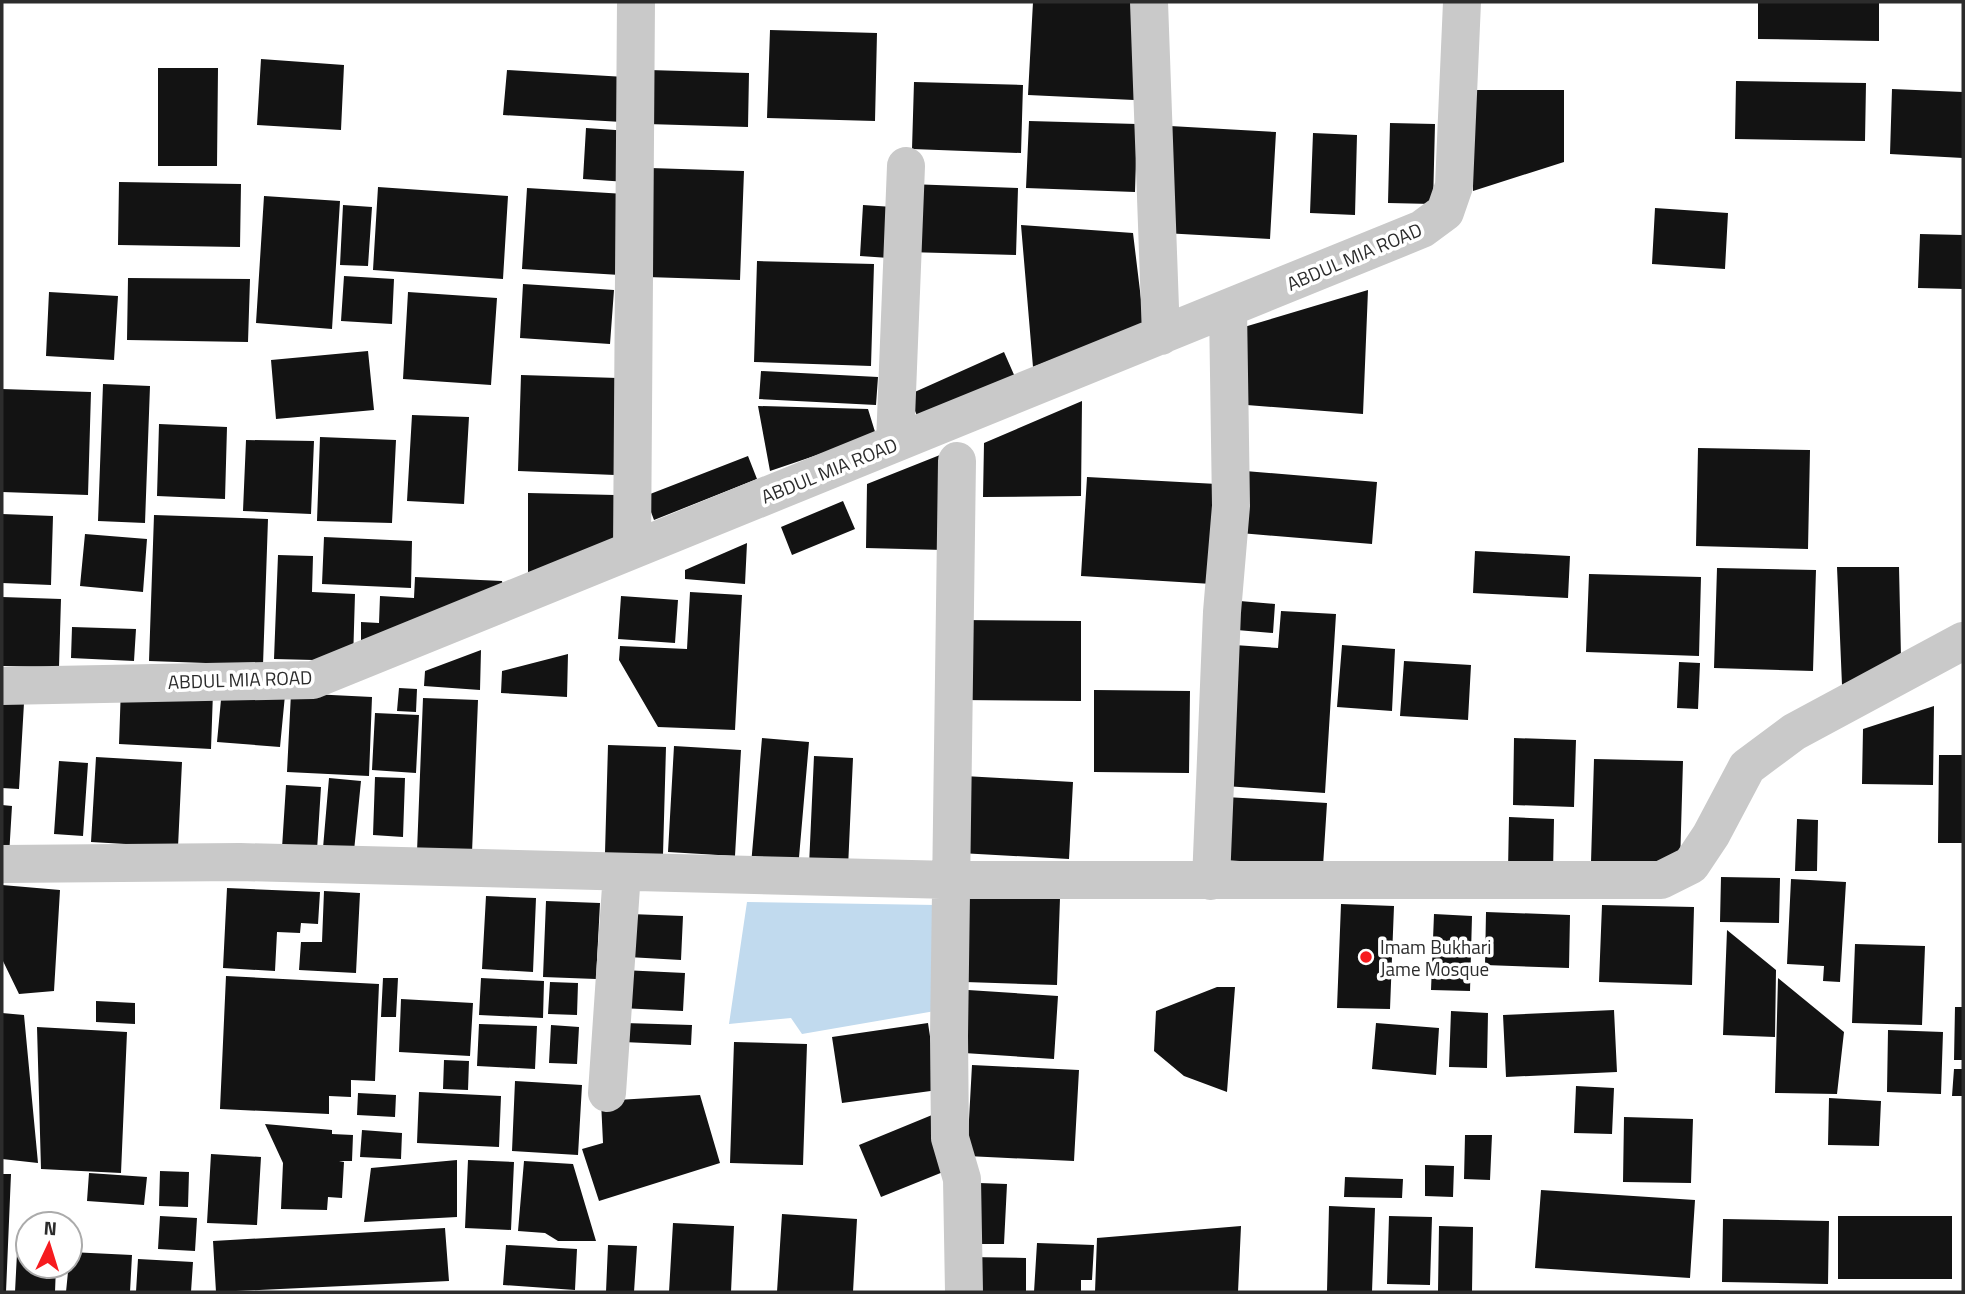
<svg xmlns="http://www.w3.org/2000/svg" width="1965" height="1294" viewBox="0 0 1965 1294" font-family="'Titillium Web',sans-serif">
<rect width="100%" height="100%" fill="#fff"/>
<!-- water -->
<path fill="#c1daee" d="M747,902L936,905L935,1011L802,1034L791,1018L729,1024Z"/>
<!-- building -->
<path fill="#131313" d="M1033,2H1140L1134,100L1028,95Z
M1758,2H1879V41L1758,39Z
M770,30L877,33L875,121L767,118Z
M261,59L344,65L341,130L257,125Z
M158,68H218L217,166H158Z
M507,70L625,77L622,122L503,115Z
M649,70L749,73L748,127L647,124Z
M1736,81L1866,83L1865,141L1735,139Z
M914,82L1023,85L1021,153L912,149Z
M1892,89L1963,92V158L1890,154Z
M1473,90H1564V162L1473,191Z
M1029,121L1137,124L1135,192L1026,188Z
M1390,123L1435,124L1433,204L1388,203Z
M1170,126L1276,132L1270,239L1164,233Z
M586,128L630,131L627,182L583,179Z
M1313,133L1357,135L1355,215L1310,213Z
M650,168L744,171L740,280L647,277Z
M119,182L241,184L240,247L118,245Z
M909,184L1018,188L1016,255L907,252Z
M378,187L508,196L503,279L373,270Z
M527,188L625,194L620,275L522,269Z
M264,196L340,201L332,329L256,323Z
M343,205L372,207L368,266L340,265Z
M863,205L893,207L889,258L860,256Z
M1655,208L1728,213L1725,269L1652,264Z
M1021,225L1133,233L1144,324L1033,367Z
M1920,234L1963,235V289L1918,288Z
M757,261L874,264L871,366L754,362Z
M344,276L394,279L392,324L341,321Z
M128,278L250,279L248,342L127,340Z
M523,284L614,290L610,344L520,338Z
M1368,290L1363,414L1234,404V330Z
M49,292L118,296L114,360L46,356Z
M408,292L497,298L491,385L403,379Z
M368,351L374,410L276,419L271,360Z
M1004,352L1015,377L919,420L908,395Z
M761,371L878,377L876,405L759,399Z
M521,375L618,378L615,475L518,471Z
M103,384L150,386L145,523L98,521Z
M2,389L91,392L88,495L2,492Z
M1082,401L1081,496L983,497L984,443Z
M758,406L868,409L876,435L770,471Z
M412,415L469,417L464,504L407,501Z
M159,424L227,427L225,499L157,496Z
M320,437L396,440L392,523L317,521Z
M246,440L314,441L311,514L243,511Z
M1698,448L1810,450L1808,549L1696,546Z
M950,451L944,550L866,548L867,484Z
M748,456L757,479L654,520L645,496Z
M1245,471L1377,482L1372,544L1240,533Z
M1087,477L1217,484L1212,584L1081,576Z
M528,493L615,495L621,542L528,577Z
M843,501L855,529L792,555L781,527Z
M2,514L53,516L51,585L2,583Z
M154,515L268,519L263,665L149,661Z
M85,534L147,539L143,592L80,586Z
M324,537L412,541L411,588L322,584Z
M747,543L745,584L685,579V570Z
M1475,551L1570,556L1568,598L1473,593Z
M278,555L313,556L312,592L355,594L353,661L274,659Z
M1837,567H1899L1901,657L1842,685Z
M1717,568L1816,570L1813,671L1714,668Z
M1589,574L1701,577L1699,656L1586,652Z
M415,577L502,581L505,599L361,653V622L379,623L380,596L414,598Z
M690,592L742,595L735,730L658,727L619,660L620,646L687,649Z
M621,596L678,600L675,643L618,639Z
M2,597L61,599L59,667L2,666Z
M1228,600L1275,604L1273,633L1225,629Z
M1281,611L1336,614L1325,793L1225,786L1234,645L1278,648Z
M959,620L1081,621V701L959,700Z
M72,627L136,629L134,661L71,658Z
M1342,645L1395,649L1392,711L1337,707Z
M481,650L480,690L424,686L425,671Z
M568,654L567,697L501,693L502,671Z
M1404,661L1471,665L1468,720L1400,716Z
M1679,662L1700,663L1698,709L1677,708Z
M121,687L213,692L211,749L119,744Z
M399,688L417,689L416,712L397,711Z
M222,689L285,695L280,747L217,742Z
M1094,690L1190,691L1189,773L1094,772Z
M291,693L372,697L369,776L287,772Z
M423,698L478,700L472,853L417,852Z
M2,702L24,703L19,789L2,788Z
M1934,706L1933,785L1862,784L1863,729Z
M375,713L419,715L416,773L372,770Z
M762,738L809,742L798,869L751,865Z
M1514,738L1576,740L1574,807L1513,805Z
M608,745L666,747L663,855L605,853Z
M674,746L741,750L735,856L668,852Z
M1939,755H1963V843H1938Z
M814,756L853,758L848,868L809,866Z
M96,757L182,762L178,847L91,842Z
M1594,759L1683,761L1680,865L1591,863Z
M59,761L88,763L83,836L54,834Z
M964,776L1073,782L1069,859L960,853Z
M375,777L405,778L403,837L373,835Z
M329,778L361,781L354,851L323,848Z
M286,785L321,787L317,850L282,848Z
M1226,797L1327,803L1323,866L1223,860Z
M2,805L12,806L9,856L2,855Z
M1509,817L1554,819L1553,873L1508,871Z
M1797,819L1818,820L1817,871H1795Z
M1721,877L1780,878L1779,923L1720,922Z
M1791,879L1846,882L1840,982L1823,981L1824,966L1787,964Z
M2,885L60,890L54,991L19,994L2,959Z
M227,888L320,892L318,924L301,923L300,933L277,932L275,971L223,968Z
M324,891L360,893L356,973L299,970L301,942H322Z
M968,895L1060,898L1057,985L965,982Z
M486,896L536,898L533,972L482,969Z
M546,901L600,903L596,979L543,977Z
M1341,904L1394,906L1390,1009L1337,1008Z
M1602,905L1694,907L1692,985L1599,982Z
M1486,912L1570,915L1569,968L1485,965Z
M630,914L683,916L681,960L628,957Z
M1434,914L1472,916L1470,991L1431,990Z
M1727,930L1776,970L1775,1037L1723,1035Z
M1855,944L1925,946L1922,1025L1852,1023Z
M622,970L685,973L683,1011L620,1008Z
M226,976L379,984L375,1081L351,1080V1097L329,1096V1114L220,1109Z
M383,978H398L396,1017H381Z
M481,978L544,981L543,1018L479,1015Z
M1778,978L1844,1032L1837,1094L1775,1093Z
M550,982L578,983L577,1015L548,1014Z
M1217,987H1235L1227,1092L1184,1076L1154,1051L1156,1011Z
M968,990L1058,996L1054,1059L964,1053Z
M401,999L473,1003L470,1056L399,1052Z
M96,1001L135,1003V1024L96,1022Z
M1955,1007H1963V1060H1954Z
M1614,1010L1617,1072L1506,1077L1503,1015Z
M1451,1011L1488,1013L1487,1068L1449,1067Z
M2,1013L24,1015L38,1163L2,1159Z
M624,1023L692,1025L691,1045L623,1042Z
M928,1023L938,1090L842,1103L832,1037Z
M1376,1023L1439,1028L1436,1075L1372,1069Z
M479,1024L537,1026L535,1069L477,1066Z
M551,1025L579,1027L577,1064L549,1063Z
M37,1027L127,1032L121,1173L41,1169Z
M1888,1030L1943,1032L1941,1094L1887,1092Z
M734,1042L807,1044L803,1165L730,1163Z
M444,1060L469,1061L468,1090L443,1089Z
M972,1065L1079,1070L1074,1161L967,1156Z
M1954,1069H1963V1096H1952Z
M515,1081L582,1085L578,1155L512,1151Z
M1576,1086L1614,1088L1612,1134L1574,1133Z
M419,1092L501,1096L499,1147L417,1143Z
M358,1093L396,1095L395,1117L357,1115Z
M700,1095L720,1163L599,1201L582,1149L603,1143L601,1101Z
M1829,1098L1881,1101L1879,1146L1828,1145Z
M932,1115L953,1168L881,1197L859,1145Z
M1624,1117L1693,1119L1691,1183L1623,1182Z
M265,1124L332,1130V1134L353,1135L352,1161H339L344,1162L342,1198L328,1197L327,1210L281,1209L283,1163Z
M362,1130L402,1133L401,1159L360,1157Z
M1465,1135H1492L1490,1180L1464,1179Z
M211,1154L261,1157L257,1225L207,1223Z
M457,1160V1217L364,1222L371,1168Z
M468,1160L514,1162L511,1230L465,1228Z
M524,1161L573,1164L596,1241H558L545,1233L518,1231Z
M1425,1165L1454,1166L1453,1197L1425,1196Z
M160,1171L189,1172L188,1207L159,1206Z
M89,1173L147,1177L144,1205L87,1201Z
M2,1174H11L6,1292H2Z
M1345,1177L1403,1179L1402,1198L1344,1197Z
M979,1183L1007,1184L1004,1244H977Z
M1541,1190L1695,1200L1690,1278L1535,1268Z
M1329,1206L1375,1208L1372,1292H1327Z
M782,1214L857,1219L853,1292H777Z
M160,1216L197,1218L195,1251L158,1249Z
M1389,1216L1432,1217L1430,1285L1387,1284Z
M1838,1216H1952V1279H1838Z
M1723,1219L1829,1221L1828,1284L1722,1282Z
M673,1223L734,1226L731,1292H669Z
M1241,1226L1238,1292H1095L1097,1238Z
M1439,1226L1473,1227L1472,1292H1438Z
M445,1228L449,1281L216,1292L213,1241Z
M1037,1243L1094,1245L1092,1280H1081V1292H1034Z
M506,1245L577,1249L575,1290L503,1285Z
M608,1245L637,1246L634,1292H606Z
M70,1252L132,1255L130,1292H66Z
M17,1253H28V1266H56L55,1292H15Z
M968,1257L1026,1258V1292H967Z
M138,1259L193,1262L191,1292H136Z"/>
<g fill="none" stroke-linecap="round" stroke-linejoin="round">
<!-- minor -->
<path stroke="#c9c9c9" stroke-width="38" d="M1149,2L1161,336
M895,443L906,166
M957,461L949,1036L950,1138L962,1179L964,1292
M632,550L636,2
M2,686L313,680L1422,229L1445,212L1454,186L1462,2
M2,864L240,862L951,880H1661L1691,865L1711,835L1747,767L1794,732L1963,641
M1211,881L1222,612L1231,506L1228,308
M607,1093L622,872"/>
</g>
<!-- markers -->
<circle fill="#f61b1f" stroke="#fff" stroke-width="2.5" cx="1366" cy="957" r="7"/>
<g text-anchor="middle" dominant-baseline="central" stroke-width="7" stroke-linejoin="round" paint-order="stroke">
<!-- street labels -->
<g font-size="19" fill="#2c2c2c" stroke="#fff">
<text transform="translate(1354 256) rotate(-23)">ABDUL MIA ROAD</text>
<text transform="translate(829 470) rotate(-22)">ABDUL MIA ROAD</text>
<text transform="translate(240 679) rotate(-2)">ABDUL MIA ROAD</text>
</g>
<!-- poi labels -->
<g font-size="19" fill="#2c2c2c" stroke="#fff" text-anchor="start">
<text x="1380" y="946">Imam Bukhari<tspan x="1380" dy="22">Jame Mosque</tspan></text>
</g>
</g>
<!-- border -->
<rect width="1965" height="1294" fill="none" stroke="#2c2c2c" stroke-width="7"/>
<!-- north arrow -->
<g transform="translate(49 1245) rotate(4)"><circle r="33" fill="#ffffff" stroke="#ababab" stroke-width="2"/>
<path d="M0-5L12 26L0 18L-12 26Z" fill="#f61b1f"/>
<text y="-10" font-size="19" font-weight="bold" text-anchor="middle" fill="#2c2c2c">N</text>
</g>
</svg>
